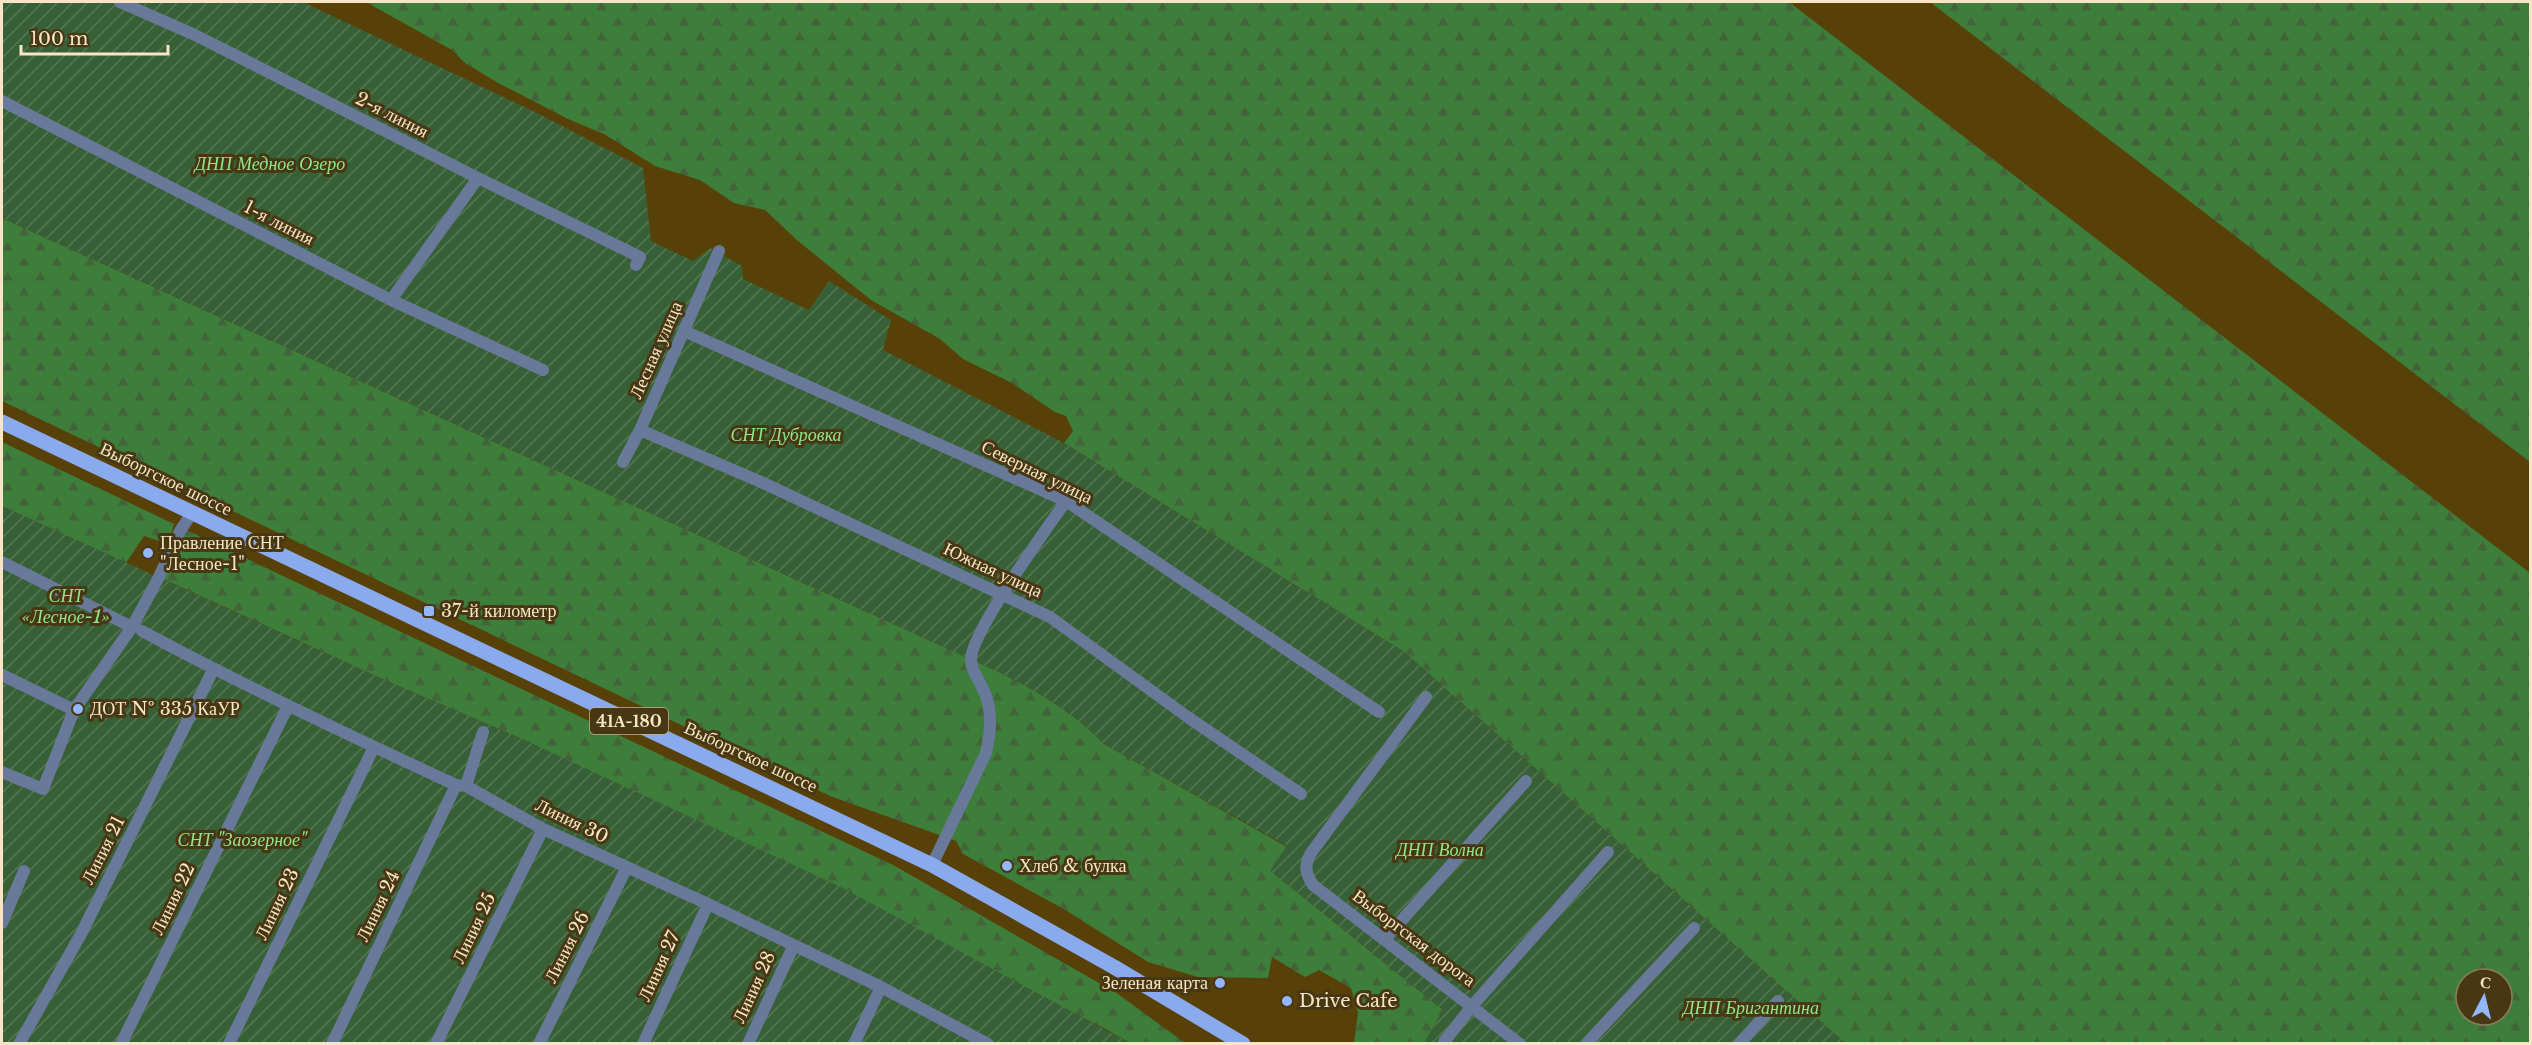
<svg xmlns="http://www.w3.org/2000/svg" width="2532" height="1045" viewBox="0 0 2532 1045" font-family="'Libre Baskerville',serif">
<defs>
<pattern id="forest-firs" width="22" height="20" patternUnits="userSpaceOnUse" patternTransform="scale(1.5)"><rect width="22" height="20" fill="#3d7e3a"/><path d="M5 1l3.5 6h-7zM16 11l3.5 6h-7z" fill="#43643a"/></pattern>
<pattern id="garden-furrows" width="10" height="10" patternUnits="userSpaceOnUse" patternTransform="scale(1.5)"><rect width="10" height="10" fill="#386036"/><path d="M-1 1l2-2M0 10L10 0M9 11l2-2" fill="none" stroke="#567752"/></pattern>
</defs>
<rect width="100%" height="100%" fill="#584009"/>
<!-- forest -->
<path fill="url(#forest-firs)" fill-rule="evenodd" d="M366,2H1789L2530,573V1043H1845L1403,651L1064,443L1073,431L1066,416L1055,412L1012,383L963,359L940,339L871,300L798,241L765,210L734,203L700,180L655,166L604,134L568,119L500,84L465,63L452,50ZM2466,979H2502V1015H2466Z
M1930,2H2530V462Z
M2,218L1001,673C1040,693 1074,713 1104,744L1287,847L1271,871L1443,1010L1424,1043H1354L1358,1013L1351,988L1319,970L1305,977L1272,957L1268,978L1198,977L1148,962L1062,908L963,854L956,841L830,796L2,401Z
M2,442L174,524L168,544L144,536L126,563L2,506Z
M182,528L895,866L1118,994L1185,1043H1130L1106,1029L529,742L389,682L159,577Z"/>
<!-- garden -->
<path fill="url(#garden-furrows)" d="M2,2H303L537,113L643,168L651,241L693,261L710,248L742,266L743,279L809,310L829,281L891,320L883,350L1064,443L1403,651L1845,1043H1424L1443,1010L1270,871L1287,846L1104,744C1074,713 1040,693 1001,673L2,218Z
M2,506L389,682L529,742L843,888L1130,1043L2,1044Z"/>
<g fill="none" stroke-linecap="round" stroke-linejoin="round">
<!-- street -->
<path stroke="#68799a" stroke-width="12" d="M120,2L195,35L478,178L640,257L636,265
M2,101L391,300L543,370
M391,300L478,178
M684,331L1066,501L1379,712
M640,430L761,482L1050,617L1189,718L1301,794
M623,462L640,430L719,251
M2,562L132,627
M142,631C244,686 350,736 456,785L466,786L543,829L708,904L881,987L988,1044
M2,675L74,710
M1426,697L1311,853C1304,866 1305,872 1313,885L1520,1044
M2,772L43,789L74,710L132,627L159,577L180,531L192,513
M466,786L483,732
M932,865L986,753C991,732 993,709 983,689C979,680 971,670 971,660C970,634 1047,528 1066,501
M2,923L24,871
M1385,939L1526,781
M1444,1042L1472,1006L1608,852
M19,1044L81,934L213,670
M121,1044L288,706
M229,1044L374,747
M332,1044L456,785
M436,1044L543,829
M539,1044L627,867
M643,1044L708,904
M748,1044L793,947
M854,1044L881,987
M1586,1044L1694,928
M1739,1044L1778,1001"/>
<!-- primary -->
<path stroke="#89abed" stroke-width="15" d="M2,422L932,865L1114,967L1243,1044"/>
</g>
<!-- markers -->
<g fill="#93b7fd" stroke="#483714" stroke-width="2">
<circle cx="148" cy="553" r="6"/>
<rect x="423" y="605" width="12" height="12" rx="3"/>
<circle cx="78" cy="709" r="6"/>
<circle cx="1007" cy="866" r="6"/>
<circle cx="1220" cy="983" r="6"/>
<circle cx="1287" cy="1001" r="6"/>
</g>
<g text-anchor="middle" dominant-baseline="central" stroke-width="6" stroke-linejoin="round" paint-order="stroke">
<!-- shield labels -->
<rect fill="#483714" stroke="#c2b190" stroke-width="1.5" x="590" y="708" width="78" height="26" rx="4.5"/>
<g font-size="16" font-weight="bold" fill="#f7e5c5">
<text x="629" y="721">41А-180</text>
</g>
<!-- street labels -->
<g font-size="18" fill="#f7e5c5" stroke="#483714">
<text transform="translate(392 115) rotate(27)">2-я линия</text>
<text transform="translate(279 223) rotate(27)">1-я линия</text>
<text transform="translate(656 350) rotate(-66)">Лесная улица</text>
<text transform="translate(1037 472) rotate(26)">Северная улица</text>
<text transform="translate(166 479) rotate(26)">Выборгское шоссе</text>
<text transform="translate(993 570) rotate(25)">Южная улица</text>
<text transform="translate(751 757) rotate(25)">Выборгское шоссе</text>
<text transform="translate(572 821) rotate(26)">Линия 30</text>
<text transform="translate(103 850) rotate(-63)">Линия 21</text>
<text transform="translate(173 899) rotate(-64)">Линия 22</text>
<text transform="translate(277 904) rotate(-64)">Линия 23</text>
<text transform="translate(378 906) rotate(-64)">Линия 24</text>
<text transform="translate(474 928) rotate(-64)">Линия 25</text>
<text transform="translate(1414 938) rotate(37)">Выборгская дорога</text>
<text transform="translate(567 947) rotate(-63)">Линия 26</text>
<text transform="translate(659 966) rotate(-65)">Линия 27</text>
<text transform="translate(754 987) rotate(-65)">Линия 28</text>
</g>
<!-- park labels -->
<g font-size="18" font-style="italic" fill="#8fe68a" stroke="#483714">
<text x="270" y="164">ДНП Медное Озеро</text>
<text x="786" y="435">СНТ Дубровка</text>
<text x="66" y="596">СНТ<tspan x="66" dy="21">«Лесное-1»</tspan></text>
<text x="242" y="840">СНТ "Заозерное"</text>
<text x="1440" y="850">ДНП Волна</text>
<text x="1751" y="1008">ДНП Бригантина</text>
</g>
<!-- poi labels -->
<g font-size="18" fill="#f7e5c5" stroke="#483714" text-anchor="start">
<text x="160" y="543">Правление СНТ<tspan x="160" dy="21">"Лесное-1"</tspan></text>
<text x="441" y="611">37-й километр</text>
<text x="90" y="709">ДОТ № 335 КаУР</text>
<text x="1019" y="866">Хлеб &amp; булка</text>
<text x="1208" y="983" text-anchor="end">Зеленая карта</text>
<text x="1299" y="1001">Drive Cafe</text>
</g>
</g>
<!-- border -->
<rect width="2532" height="1045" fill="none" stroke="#f7e5c5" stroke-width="6"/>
<!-- north arrow -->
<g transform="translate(2484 997) rotate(7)"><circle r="28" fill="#483714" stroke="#8e7d5b" stroke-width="1.5"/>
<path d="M0-4.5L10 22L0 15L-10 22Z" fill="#93b7fd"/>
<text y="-9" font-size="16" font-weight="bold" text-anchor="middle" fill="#f7e5c5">С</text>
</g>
<!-- scale -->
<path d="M21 45v9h147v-9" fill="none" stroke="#f7e5c5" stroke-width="3"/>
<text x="30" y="45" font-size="18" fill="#f7e5c5" stroke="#483714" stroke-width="4.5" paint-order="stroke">100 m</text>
</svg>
